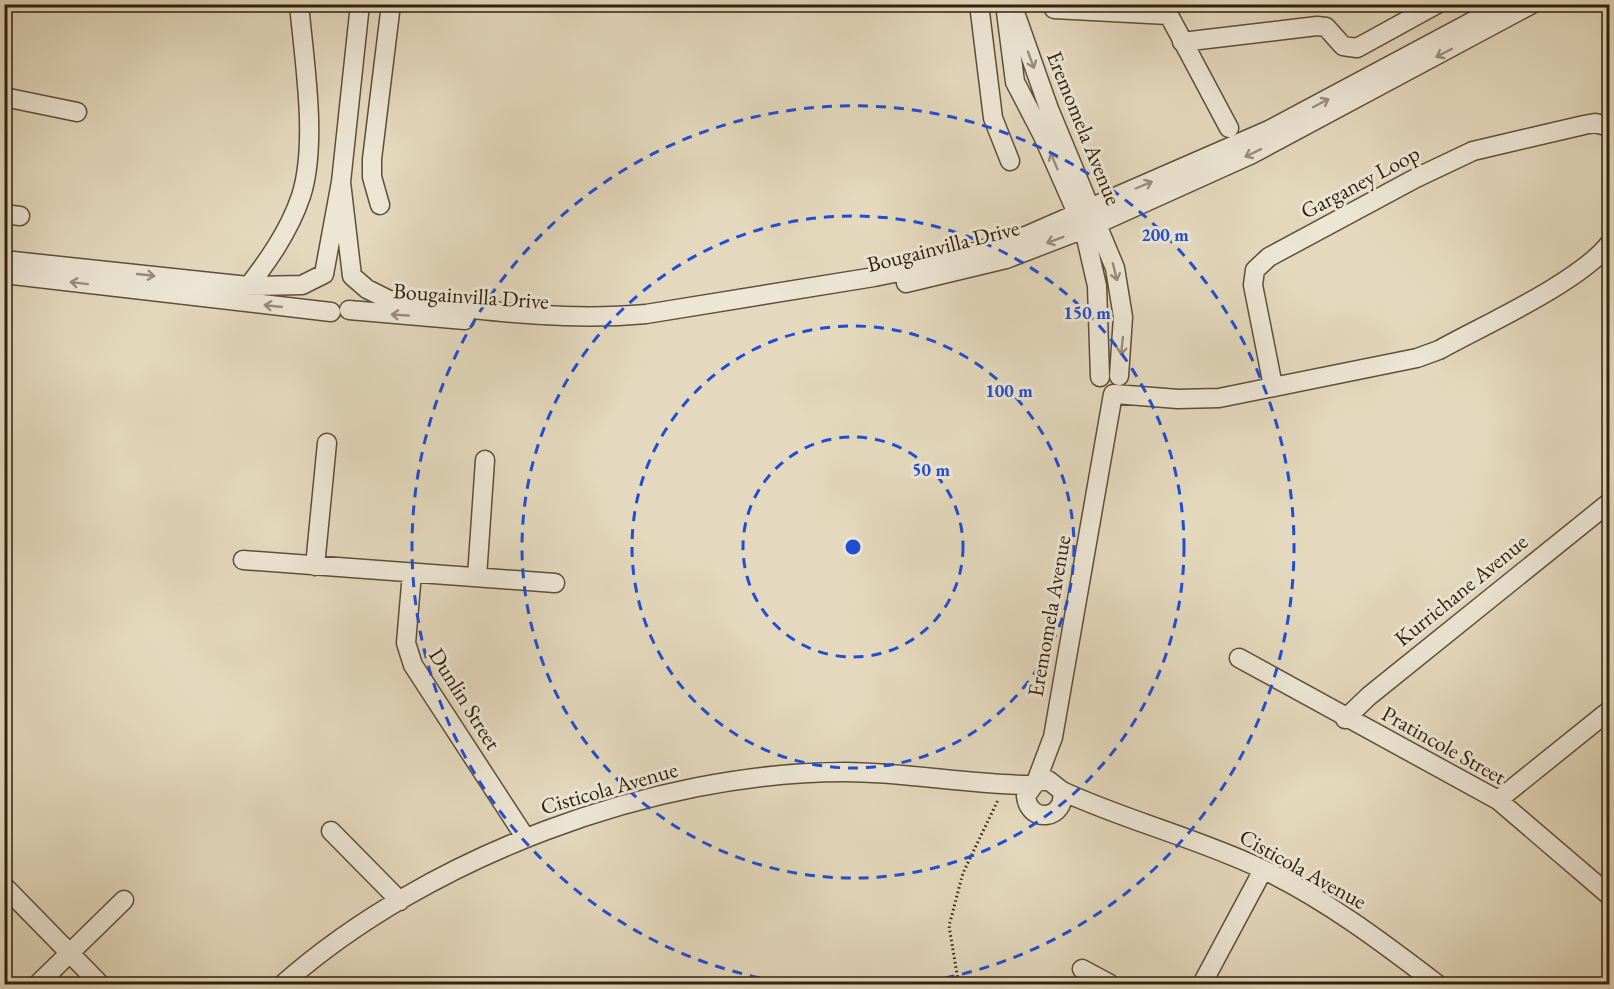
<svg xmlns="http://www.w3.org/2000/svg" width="1614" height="989" viewBox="0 0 1614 989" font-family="'EB Garamond',serif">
<rect width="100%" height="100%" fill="#e4d9be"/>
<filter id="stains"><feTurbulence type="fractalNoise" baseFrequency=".00333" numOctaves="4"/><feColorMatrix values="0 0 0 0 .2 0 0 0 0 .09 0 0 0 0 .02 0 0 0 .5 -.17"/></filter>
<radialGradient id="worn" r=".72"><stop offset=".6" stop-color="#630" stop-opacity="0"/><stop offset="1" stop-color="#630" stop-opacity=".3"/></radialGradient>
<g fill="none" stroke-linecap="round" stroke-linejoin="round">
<!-- minor casing -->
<g stroke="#5d4f39" stroke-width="21">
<path id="minor" d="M979,4L993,118L1010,161
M1005,4L1015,82L1043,136L1084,229L1097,286L1100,377
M1012,4L1049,109L1115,268L1123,317L1119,376
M1163,4L1229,128
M1054,9L1168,15
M1182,42L1317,26L1326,27L1343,46L1357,48L1437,4
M4,97L77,112
M341,182L352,276L367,289L389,300C475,309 560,322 646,314L874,277L934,265L1028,235L1269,130L1505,4
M380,205L372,177V159L391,4
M4,214L20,216
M4,260L248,286L302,285L324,274L341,182L360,4
M4,274L331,312
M906,283L1006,259L1097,224L1250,155L1532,4
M243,293C266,264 289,232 301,196C318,143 304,60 299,4
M349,310L465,320
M1273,386L1253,285L1255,270L1269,257L1416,178L1473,151L1584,125L1595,123L1610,127
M1115,394L1178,399L1219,398L1417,358L1439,350C1484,325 1580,282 1610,243
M243,560L555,583
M315,566L327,443
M412,573L406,643L413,665L525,837
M477,577L485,460
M1239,658L1498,800L1610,896
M1345,719L1369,696L1610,502
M1036,782L1048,780L1062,791C1067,819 1029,825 1026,796L1036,782L1053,737L1113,394
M1062,791C1127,821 1197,838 1262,869C1325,899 1382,942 1437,984
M1498,800L1610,710
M331,831L400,901
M4,886L100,984
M1082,969L1110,984
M38,984L124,900
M283,984C427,857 653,772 845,772C908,772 969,785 1031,785
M1202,984L1263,870"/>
</g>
<!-- path -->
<path stroke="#30210d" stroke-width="3" stroke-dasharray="1.5 3" stroke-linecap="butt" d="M962,984L958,980L949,926L963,873L998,800"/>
<!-- minor -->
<use href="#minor" stroke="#ede6d5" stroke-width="18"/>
</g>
<!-- one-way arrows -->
<defs><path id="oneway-shaft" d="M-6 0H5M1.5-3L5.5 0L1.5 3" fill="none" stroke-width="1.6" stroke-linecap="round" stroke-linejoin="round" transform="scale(1.5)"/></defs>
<g stroke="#988d7b">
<use href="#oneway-shaft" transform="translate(1444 53) rotate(152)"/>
<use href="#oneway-shaft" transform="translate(1031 60) rotate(70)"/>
<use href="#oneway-shaft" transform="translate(1321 103) rotate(-28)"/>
<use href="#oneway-shaft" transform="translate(1253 153) rotate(154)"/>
<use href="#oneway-shaft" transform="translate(1054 161) rotate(-113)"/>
<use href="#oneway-shaft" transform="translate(1144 185) rotate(-23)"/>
<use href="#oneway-shaft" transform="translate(1055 240) rotate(159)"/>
<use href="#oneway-shaft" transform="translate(1115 272) rotate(76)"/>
<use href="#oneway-shaft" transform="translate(146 275) rotate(6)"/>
<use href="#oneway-shaft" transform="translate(79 283) rotate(-173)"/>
<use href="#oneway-shaft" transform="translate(273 306) rotate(-174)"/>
<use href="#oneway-shaft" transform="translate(400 315) rotate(-176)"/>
<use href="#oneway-shaft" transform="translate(1122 346) rotate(96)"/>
</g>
<!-- distance rings -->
<g fill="none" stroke="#1d4ed8" stroke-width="3" stroke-dasharray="10 8">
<circle cx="853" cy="547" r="110"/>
<circle cx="853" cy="547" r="221"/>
<circle cx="853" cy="547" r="331"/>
<path d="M795 984A441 441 0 1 1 911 984"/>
</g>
<g text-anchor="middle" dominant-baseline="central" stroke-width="6" stroke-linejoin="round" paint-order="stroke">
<!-- street labels -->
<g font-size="22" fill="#30210d" stroke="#ede6d5">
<text transform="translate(1084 128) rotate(68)">Eremomela Avenue</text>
<text transform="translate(1360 182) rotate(-28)">Garganey Loop</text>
<text transform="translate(943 246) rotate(-14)">Bougainvilla Drive</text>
<text transform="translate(471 296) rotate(4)">Bougainvilla Drive</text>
<text transform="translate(1461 590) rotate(-39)">Kurrichane Avenue</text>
<text transform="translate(1049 616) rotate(-80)">Eremomela Avenue</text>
<text transform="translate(465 699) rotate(58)">Dunlin Street</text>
<text transform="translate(1444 745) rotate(29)">Pratincole Street</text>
<text transform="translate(609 788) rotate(-16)">Cisticola Avenue</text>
<text transform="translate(1303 869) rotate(29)">Cisticola Avenue</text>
</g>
</g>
<circle cx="853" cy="547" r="9" fill="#1d4ed8" stroke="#ede6d5" stroke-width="3"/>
<g font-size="18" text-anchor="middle" font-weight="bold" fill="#1d4ed8" stroke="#ede6d5" stroke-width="6" stroke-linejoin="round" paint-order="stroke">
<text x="1165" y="241">200 m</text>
<text x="1087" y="319">150 m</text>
<text x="1009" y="397">100 m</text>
<text x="931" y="476">50 m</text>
</g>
<!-- margin -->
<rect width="1614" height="989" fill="none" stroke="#e4d9be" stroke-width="24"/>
<rect x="6" y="6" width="1602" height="977" fill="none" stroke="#30210d" stroke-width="3"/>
<rect x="12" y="12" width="1590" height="965" fill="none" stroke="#30210d" stroke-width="1.5"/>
<rect width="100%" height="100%" filter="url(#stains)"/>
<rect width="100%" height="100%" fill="url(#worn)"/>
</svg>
